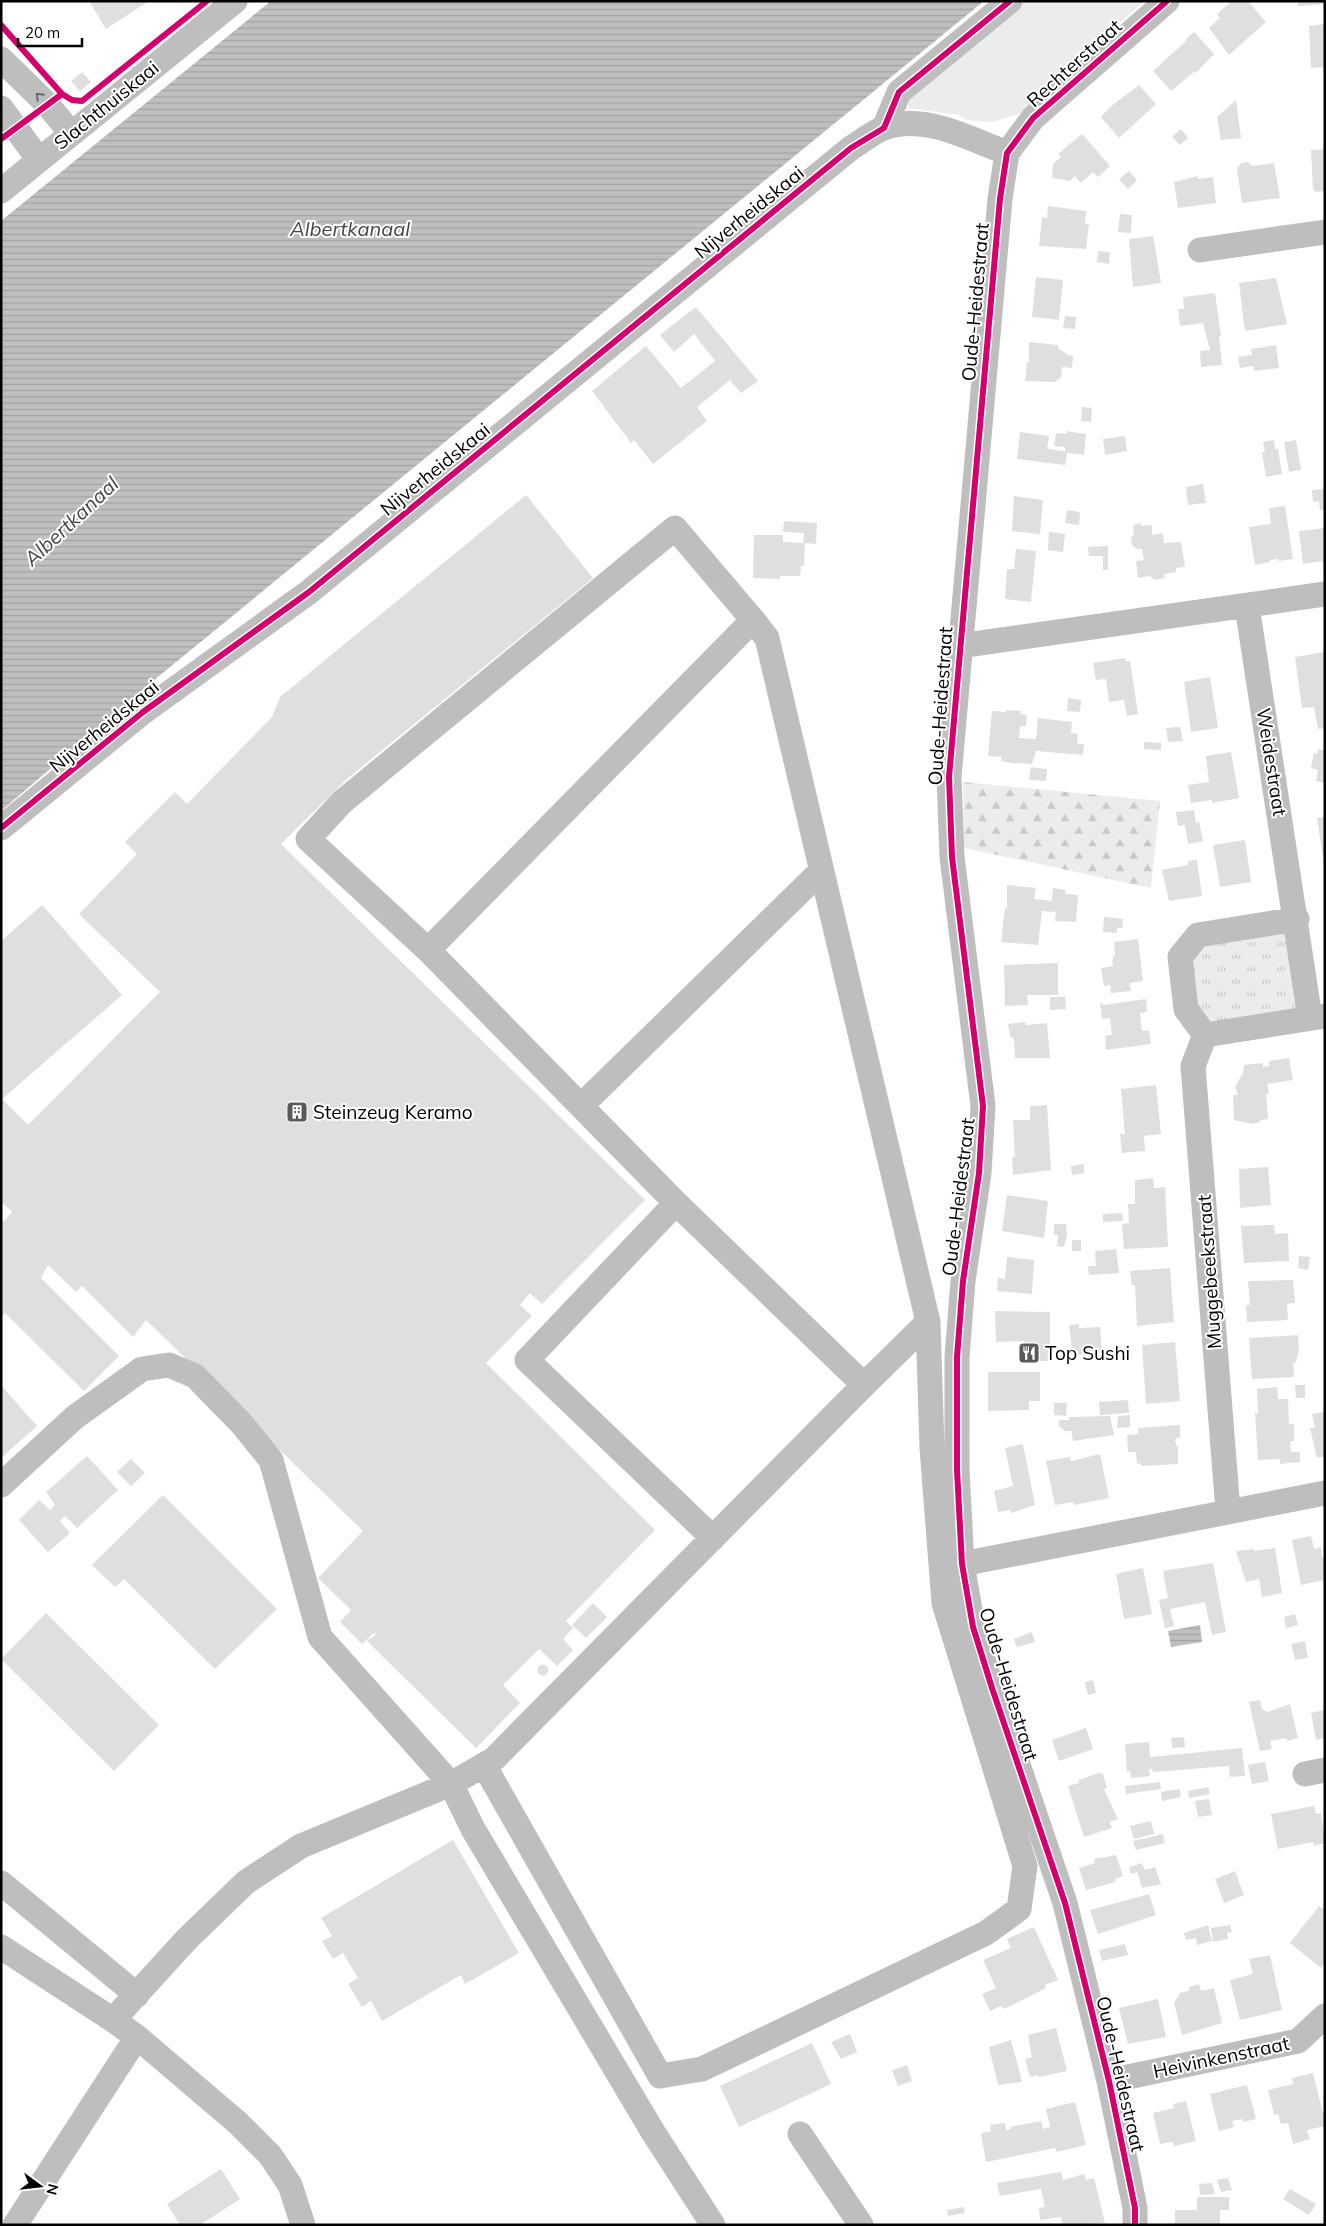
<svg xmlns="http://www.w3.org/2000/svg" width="1326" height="2226" viewBox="0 0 1326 2226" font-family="Mulish,sans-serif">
<defs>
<pattern id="forest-firs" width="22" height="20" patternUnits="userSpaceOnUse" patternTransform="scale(1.25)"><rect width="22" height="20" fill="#ececec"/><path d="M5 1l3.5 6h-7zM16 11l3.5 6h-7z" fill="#c9c9c9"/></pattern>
<pattern id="park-tufts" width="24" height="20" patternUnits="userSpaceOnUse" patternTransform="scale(1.25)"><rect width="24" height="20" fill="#ececec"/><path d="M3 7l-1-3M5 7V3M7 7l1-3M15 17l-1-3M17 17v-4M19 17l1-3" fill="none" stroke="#c9c9c9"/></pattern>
<pattern id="water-rules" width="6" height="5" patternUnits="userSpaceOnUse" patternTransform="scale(1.25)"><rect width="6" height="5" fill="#bfbfbf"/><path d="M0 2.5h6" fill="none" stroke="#a2a2a2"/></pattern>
</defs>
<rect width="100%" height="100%" fill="#fff"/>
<!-- grass -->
<path fill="#ececec" d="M1019,1H1144L1021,113L993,122L967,120L958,115L909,108L907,98Z"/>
<!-- forest -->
<path fill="url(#forest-firs)" d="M963,782L1160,801L1151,888L964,848Z"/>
<!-- park -->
<path fill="url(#park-tufts)" d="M1297,919L1310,1018L1205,1035L1180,957L1198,935Z"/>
<!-- water -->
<path fill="url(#water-rules)" d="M271,1H984L148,685L1,811V221Z
M1200,1625L1202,1642L1171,1647L1168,1631Z"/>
<!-- building -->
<path fill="#dfdfdf" d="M89,1H149L106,29Z
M1232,1H1248L1266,22L1229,55L1209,28L1220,18L1217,14Z
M1298,1H1325V4L1298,6Z
M1325,24V67L1311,68L1309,26Z
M1194,32L1214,54L1196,73L1195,71L1171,91L1153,71L1186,41L1185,40Z
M82,72L91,82L80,91L71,81Z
M1139,85L1156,104L1119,138L1101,117L1110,107Z
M1236,100L1241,138L1221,140L1217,117Z
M1181,129L1188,138L1180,145L1172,137Z
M1082,134L1110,166L1098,177L1093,172L1081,183L1075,176L1070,181L1052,178L1053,164L1061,157L1058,154Z
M1325,149V191L1316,192L1313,189L1311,150Z
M1248,162L1252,166L1274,163L1280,198L1242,203L1237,169L1241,163Z
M1129,171L1137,180L1128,189L1119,179Z
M1198,176V179L1213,177L1216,203L1178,208L1174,182Z
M1048,206L1086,211L1085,224H1089L1086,249L1039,246L1042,217L1047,218Z
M1120,214L1132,215L1131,233L1118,232Z
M1153,236L1161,283L1133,287L1129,239Z
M1098,251L1110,252L1109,264L1097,262Z
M1036,277L1063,280L1059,320L1032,317Z
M1276,278L1287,324L1245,331L1239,283Z
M1215,293L1221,336H1219L1222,365L1201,367L1200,351L1210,350L1203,323L1180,326L1178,309H1184L1183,297Z
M696,307L758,381L741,393L730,380L697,407L707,421L653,464L634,440L631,443L592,391L646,346L681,388L715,361L694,334L674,352L660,335Z
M1065,316L1076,317L1075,329L1063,328Z
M1029,342L1058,345V348L1068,355L1073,356L1072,368L1062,367L1061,377L1055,382L1025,381L1027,362H1029Z
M1276,345L1279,368L1254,371V366L1240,368L1238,357L1252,355L1251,349Z
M1082,407L1092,408L1091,422L1081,421Z
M1067,431L1086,434L1084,455L1067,453L1065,465L1017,459L1020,432L1049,436L1047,449L1065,451V447L1054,446L1056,433L1067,434Z
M1125,436L1127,451L1105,455L1103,439Z
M1274,440L1275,449H1278L1282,474L1266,477L1262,452H1265L1263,442Z
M1296,440L1301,470L1289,472L1284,442Z
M1203,484L1206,503L1188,505L1186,487Z
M1325,489V510H1320L1319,501L1313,502L1312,490Z
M526,495L593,578L347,779L281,844L645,1200L542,1304L530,1293L520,1305L532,1316L486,1363L655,1530L566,1621L573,1628L563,1639L573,1650L557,1666L539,1649L503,1685L520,1703L476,1748L367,1641L376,1634L374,1633L362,1644L340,1622L351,1610L318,1578L363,1531L146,1320L133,1337L82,1286L76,1292L48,1265L41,1278L119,1356L84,1391L5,1313L1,1317V1224L12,1212L1,1202V941L42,905L122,995L2,1099L28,1125L160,992L79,914L137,854L125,842L175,792L187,804L272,717L280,697Z
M1014,496L1043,500L1040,534L1012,531Z
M1285,506L1293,559L1278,561V559L1271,560L1270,562L1255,565L1249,527L1271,524L1269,508Z
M1067,510L1080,512L1079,525L1065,523Z
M784,521L817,523L816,544L805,543L804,566H801L800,576H780V579L753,578L754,535H783V542L803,543L804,533L783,532Z
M1141,523V526L1152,525V535L1163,533L1164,543L1181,542L1185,567L1176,568V572L1164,574L1165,578L1155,580L1150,576L1138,578L1136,561L1144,560L1142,549H1137L1132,545L1131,537L1134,534L1133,525Z
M1325,528V571H1324L1322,561L1303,564L1299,531Z
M1049,532L1065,534L1063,552L1048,550Z
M1108,546V570H1103V556H1089L1088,547Z
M1016,549L1036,551L1031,602L1005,599L1007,569H1014Z
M1325,652V728L1318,729L1314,707L1302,708L1295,657Z
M1125,658L1126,661H1130L1138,714L1127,716L1124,700L1109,702L1106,679L1096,680L1093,663Z
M1210,677L1218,728L1191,732L1184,682Z
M1068,698L1081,700L1080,712L1067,711Z
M1006,710L1021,711L1020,714L1027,715L1026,726H1020L1019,738L1036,739L1038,718L1072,722L1071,733L1078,734L1077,744H1084L1083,755L1036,751L1032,764L1017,763V764L1001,761L1002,757L988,756L992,711L1006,712Z
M1180,727L1183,741L1168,742L1166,728Z
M1144,742L1161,743V750L1144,749Z
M1318,749L1325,751V783L1316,781L1318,770L1311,768L1314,753L1317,754Z
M1231,752L1239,798L1212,803V800L1191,803L1188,785L1209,782L1206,756Z
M1031,767L1047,769L1046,781L1029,780Z
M1194,810L1196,823L1199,822L1203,841L1188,844L1185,825L1178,826L1176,812Z
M1325,817V864L1324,865L1317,818Z
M1245,840L1251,882L1220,887L1213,845Z
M1197,860L1202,896L1169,901L1162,870L1188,865V861Z
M1007,885L1036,888L1034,899L1052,901L1053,888L1066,890L1065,894L1078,895L1076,922L1055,921L1056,912L1042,911L1038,945L1001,942L1005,908H1007Z
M1104,917L1123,919L1122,928H1117V933L1103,932Z
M1138,939L1143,981L1130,983L1131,991L1111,993L1110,985L1104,986L1101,968L1113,966L1112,960L1115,954L1114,942Z
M1058,963V995H1027L1028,1005L1005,1006L1004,965Z
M1050,997H1065L1066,1009L1050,1010Z
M1146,999L1147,1012L1140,1013L1142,1031L1149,1030L1151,1044L1106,1050L1105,1036L1112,1035L1110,1018L1102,1019L1100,1001L1103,1005Z
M1024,1022L1027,1025L1047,1023L1050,1058H1015L1014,1039L1010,1036L1008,1024Z
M1289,1058L1293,1080L1267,1084L1269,1093L1266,1094L1268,1119L1260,1120V1122L1252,1124L1234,1120L1233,1095H1238L1235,1087L1243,1073L1244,1065L1263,1063V1067L1269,1066V1061Z
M1156,1085L1161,1134L1144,1136L1145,1151L1122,1153L1120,1134H1125L1121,1089Z
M1047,1105L1051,1170L1013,1175L1012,1157H1015L1013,1120H1030V1106Z
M1084,1164V1173L1072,1175L1071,1166Z
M1268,1167L1271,1205L1240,1208L1239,1169Z
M1153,1178L1154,1188L1165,1187L1168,1247L1124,1249L1122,1224L1129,1223L1128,1204H1135V1180Z
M1007,1195L1048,1201L1044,1238L1002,1231Z
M1122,1213L1123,1221L1103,1222V1214Z
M1054,1224H1066L1067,1235L1064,1247L1057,1246L1058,1235H1054Z
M1274,1225L1275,1234L1288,1233L1289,1261L1244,1263L1241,1226Z
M1072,1240H1081V1251H1072Z
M1116,1249L1119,1273L1089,1275L1088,1266H1096L1095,1251Z
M1299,1256L1310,1257L1308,1270L1298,1268Z
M1007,1257L1034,1260L1032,1294L997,1291L998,1278L1005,1279Z
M1170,1268L1174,1322L1137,1326L1135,1285H1132L1130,1271Z
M1293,1280L1295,1303L1287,1304L1288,1320L1247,1322L1246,1305H1250L1248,1281Z
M995,1311L1050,1312V1361H1031V1352H1025V1341L996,1342Z
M1079,1324V1328L1100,1327L1102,1353L1073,1355L1069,1325Z
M1298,1335L1299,1350L1296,1362L1293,1363L1294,1377L1252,1379L1249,1338Z
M1175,1342L1180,1401L1146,1404L1142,1345Z
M988,1372H1040V1401H1029V1410L988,1411Z
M1,1385L37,1426L1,1458Z
M1295,1385H1305V1398H1296Z
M1277,1387L1278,1399H1288L1289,1424H1294V1441H1290L1291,1452H1300V1462L1280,1464V1459L1258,1460L1255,1413H1258L1257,1389Z
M1128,1400L1129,1413L1100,1415L1099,1402Z
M1054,1403H1067L1066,1416L1054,1415Z
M1325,1412V1456L1317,1458L1310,1428H1315L1312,1414Z
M1130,1415V1427L1117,1428L1118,1416Z
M1110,1416L1114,1435L1073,1441L1070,1424L1071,1431H1065L1059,1426V1420H1069V1417Z
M1180,1425V1437L1175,1439L1176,1445L1178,1446V1464L1142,1466L1140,1463L1137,1464L1136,1452H1128L1127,1435L1138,1434V1428Z
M1023,1444L1035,1505L1011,1513L1010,1510L998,1512L994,1491L1013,1486L1005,1448Z
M1100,1454L1109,1498L1074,1505L1073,1502L1055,1505L1046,1461L1070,1457L1071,1461Z
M87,1456L118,1490L77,1528L65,1516L60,1521L69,1532L68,1535L48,1552L19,1520L39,1500L50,1510L55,1505L46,1492Z
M131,1459L145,1473L131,1486L117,1472Z
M163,1495L277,1609L215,1669L124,1579L115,1587L92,1565Z
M1311,1536L1314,1549L1321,1547L1322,1557L1325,1556V1580L1301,1585L1292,1540Z
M1275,1548L1282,1593L1262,1597L1259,1579L1246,1582L1236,1551L1254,1549V1551Z
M1213,1563L1226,1632L1212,1635L1205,1602L1170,1609L1174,1626L1165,1628L1159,1600L1168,1598L1163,1571Z
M1143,1568L1152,1614L1124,1619L1116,1574Z
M593,1603L607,1617L586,1638L572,1625Z
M46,1613L159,1725L114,1771L1,1659Z
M1295,1614L1298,1625L1286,1628L1284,1617Z
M1032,1632L1035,1642L1017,1647L1014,1639Z
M1305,1641L1308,1658L1295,1660L1291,1644Z
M537.5 1670a5.5 5.5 0 1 1 11 0a5.5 5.5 0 1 1-11 0Z
M1093,1680L1096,1693L1088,1695L1085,1682Z
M1260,1700L1262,1709L1268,1712L1290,1704L1298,1738L1287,1741L1286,1738L1270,1741L1272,1749L1260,1751L1249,1702Z
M1325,1710V1738L1316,1740L1311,1713Z
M1086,1728L1093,1749L1059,1761L1052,1740Z
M1184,1737L1185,1747L1172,1748L1171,1738Z
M1149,1742L1150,1757L1242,1748L1245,1776L1230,1777L1229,1766L1153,1772L1152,1769H1149L1150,1776L1131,1778L1130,1771H1127L1125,1744Z
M1265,1762L1269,1781L1252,1784L1248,1765Z
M1099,1773L1103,1774L1107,1788L1104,1789L1118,1819L1110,1822L1112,1828L1084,1837L1068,1786L1079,1783V1780Z
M1160,1782L1161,1789L1126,1794L1125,1786Z
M1208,1787L1210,1794L1189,1798L1188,1791Z
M1180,1789L1181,1797L1162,1801L1161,1792Z
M1209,1799L1212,1815L1198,1817L1195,1801Z
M1314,1806L1316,1814L1321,1813L1325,1843L1314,1846L1313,1842L1278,1849L1271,1814Z
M1151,1821L1154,1834L1134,1839L1130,1826Z
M1163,1834L1165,1843L1136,1850L1133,1841Z
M453,1840L519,1953L465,1984L461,1975L382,2021L371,2001L362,2007L348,1984L358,1978L343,1953L333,1959L322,1941L332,1936L321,1918Z
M1116,1855L1123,1876L1115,1879L1116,1882L1086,1890L1079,1868L1095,1863L1094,1859Z
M1142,1863L1145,1870L1155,1867L1161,1884L1142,1888L1137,1872L1131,1874L1129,1867Z
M1235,1871L1244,1895L1224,1903L1215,1879Z
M1149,1894L1156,1915L1098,1934L1090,1910Z
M1319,1906L1325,1910V1963L1321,1968L1290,1943Z
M1208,1925L1212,1941L1197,1945L1196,1938L1186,1940L1184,1933Z
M1230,1925L1232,1932L1227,1933L1228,1939L1213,1942L1211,1928Z
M1034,1927L1058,1980L1045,1985L1046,1988L1004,2009L1001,2006L990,2011L982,1994L996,1988L983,1960L1011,1948L1007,1939Z
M1125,1944L1128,1955L1102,1961L1099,1950Z
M1270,1955L1282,2010L1240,2020L1230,1980L1253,1974L1249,1959Z
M1199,1984L1201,1991L1214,1988L1222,2023L1182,2035L1174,2003L1180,1993L1189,1991V1987Z
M1158,1999L1166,2037L1128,2044L1119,2008Z
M1056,2028L1067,2071L1039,2077L1038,2075L1030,2077L1025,2059L1032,2057L1028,2035Z
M850,2034L857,2052L841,2059L831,2042Z
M1011,2040L1022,2082L998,2085L989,2047Z
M812,2043L831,2084L739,2127L720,2086Z
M907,2065L912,2081L898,2086L892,2070Z
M1313,2073L1323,2113L1325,2112V2126L1307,2130L1310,2139L1293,2144L1288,2123L1281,2124L1278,2114L1274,2115L1268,2090L1293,2084L1292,2078Z
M1247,2085L1256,2119L1243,2122L1242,2119L1232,2121L1234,2127L1219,2131L1210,2094Z
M1186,2101L1196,2141L1174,2146L1173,2142L1160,2144L1153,2113L1174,2108L1173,2104Z
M1075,2102L1086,2145L1057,2152L1055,2148L986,2162L981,2133L991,2131L990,2125L1005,2123L1006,2130L1011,2129L1010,2127L1041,2121L1043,2129L1050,2127L1046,2109Z
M221,2169L240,2199L200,2225H180L167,2204Z
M1061,2172L1063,2180L1084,2174L1086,2180L1094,2178L1105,2223L1062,2225L1061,2217L1040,2220L1039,2208L1045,2207L1041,2189L1000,2196L997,2183Z
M1228,2178L1232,2190L1221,2192L1217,2180Z
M1212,2183L1215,2194L1200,2195L1199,2184Z
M1290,2189L1316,2204L1309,2215L1283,2199Z
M1197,2197H1229V2210H1220V2225H1175V2210H1197Z
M964,2207L965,2213L948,2216L947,2210Z"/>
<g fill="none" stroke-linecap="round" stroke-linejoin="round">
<!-- minor -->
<path stroke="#bebebe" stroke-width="25" d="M1,59L47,104L71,133
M1,108L39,160
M884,128L899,92L1010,1
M1,191L235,1
M1200,250L1325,232
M1247,606L1310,1018
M753,620L767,638L928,1322L864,1385
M959,646L1325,594
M1,828L143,712L309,592L851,148C861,142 873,132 884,128C925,113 970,139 1007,153
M1297,919L1198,935L1180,957L1186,1009L1205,1035L1325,1016
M1205,1035L1193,1066L1228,1511
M582,1105L821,871
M676,1203L527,1360L713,1538
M1,1485L75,1417L142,1369L169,1365L195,1376L241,1423L271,1460L320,1637L451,1784L473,1829L653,2132L713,2225
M962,1564L1325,1493
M484,1765L660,2076L702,2069L986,1933L1019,1909L1025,1866L944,1603L932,1448L928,1322
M1305,1774L1325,1770
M1,1883L137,1995
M1,1947L113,2020
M1109,2081L1298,2041L1325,2016
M800,2134L861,2225
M15,2225L137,2037
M303,2225L290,2185L270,2155L238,2123L137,2037L113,2020L187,1939L246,1882L301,1846L451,1784L494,1759L864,1385L676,1203L428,950L308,839L342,802L675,528L753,620L428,950
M1135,2225V2208L1109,2081L1065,1903L992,1688L973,1627L962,1564L957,1470V1357L963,1281L979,1173L983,1106L952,857L949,777L1000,199L1007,153L1033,118L1167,1"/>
<!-- cycleway casing -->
<g stroke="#fff" stroke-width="9">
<path id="cycleway" d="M1,25L62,94L72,100L82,101L207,1
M1,139L62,94
M1,828L143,712L309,592L851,148L884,128L899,92L1010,1
M1135,2225V2208L1109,2081L1065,1903L992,1688L973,1627L962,1564L957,1470V1357L963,1281L979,1173L983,1106L952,857L949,777L1000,199L1007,153L1033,118L1167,1"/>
</g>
<!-- cycleway -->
<use href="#cycleway" stroke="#d6006c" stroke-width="6"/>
</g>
<!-- one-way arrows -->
<defs><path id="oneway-chevron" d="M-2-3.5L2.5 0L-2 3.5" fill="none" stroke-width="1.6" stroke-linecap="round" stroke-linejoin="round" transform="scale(1.25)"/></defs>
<use stroke="#686868" href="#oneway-chevron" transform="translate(39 96) rotate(-135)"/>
<!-- icons -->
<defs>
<g id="building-square" transform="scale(1.125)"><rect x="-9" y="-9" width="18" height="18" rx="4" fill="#595959" stroke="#fff"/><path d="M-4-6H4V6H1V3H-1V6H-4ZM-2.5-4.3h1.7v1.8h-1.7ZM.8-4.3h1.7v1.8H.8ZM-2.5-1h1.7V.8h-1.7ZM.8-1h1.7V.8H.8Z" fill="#fff"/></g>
<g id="restaurant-square" transform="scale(1.125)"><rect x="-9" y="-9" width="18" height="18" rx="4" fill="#595959" stroke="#fff"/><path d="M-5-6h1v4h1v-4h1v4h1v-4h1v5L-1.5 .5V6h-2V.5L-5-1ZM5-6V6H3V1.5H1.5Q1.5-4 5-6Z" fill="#fff"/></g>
</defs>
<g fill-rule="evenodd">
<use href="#building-square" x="297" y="1112"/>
<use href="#restaurant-square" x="1029" y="1353"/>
</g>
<g text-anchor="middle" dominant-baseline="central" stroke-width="4" stroke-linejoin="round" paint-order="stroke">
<!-- street labels -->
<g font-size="19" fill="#000" stroke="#fff">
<text transform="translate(1074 63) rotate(-42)">Rechterstraat</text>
<text transform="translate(106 105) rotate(-39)">Slachthuiskaai</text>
<text transform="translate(749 212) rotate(-39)">Nijverheidskaai</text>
<text transform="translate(975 302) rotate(-85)">Oude-Heidestraat</text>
<text transform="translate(435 469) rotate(-39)">Nijverheidskaai</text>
<text transform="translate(940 706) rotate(-86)">Oude-Heidestraat</text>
<text transform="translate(104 726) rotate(-39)">Nijverheidskaai</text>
<text transform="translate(1272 762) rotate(81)">Weidestraat</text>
<text transform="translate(958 1197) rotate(-83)">Oude-Heidestraat</text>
<text transform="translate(1209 1272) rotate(-94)">Muggebeekstraat</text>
<text transform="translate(1009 1684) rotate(73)">Oude-Heidestraat</text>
<text transform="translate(1221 2057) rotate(-12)">Heivinkenstraat</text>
<text transform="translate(1121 2074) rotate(77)">Oude-Heidestraat</text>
</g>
<!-- poi labels -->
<g font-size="19" fill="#000" stroke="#fff" text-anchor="start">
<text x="313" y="1112">Steinzeug Keramo</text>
<text x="1045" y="1353">Top Sushi</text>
</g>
<!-- water labels -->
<g font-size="20" font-style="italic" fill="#444" stroke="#fff">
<text x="350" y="228">Albertkanaal</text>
<text transform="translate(71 521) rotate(-43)">Albertkanaal</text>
</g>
</g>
<!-- border -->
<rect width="1326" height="2226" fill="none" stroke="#000000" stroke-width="5"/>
<!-- north arrow -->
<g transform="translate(40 2186) rotate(105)" stroke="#ffffff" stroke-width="4" paint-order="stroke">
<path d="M0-4L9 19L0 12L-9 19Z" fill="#000000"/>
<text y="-8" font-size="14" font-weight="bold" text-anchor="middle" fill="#000000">N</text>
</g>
<!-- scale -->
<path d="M18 38v8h64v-8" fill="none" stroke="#000000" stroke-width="2.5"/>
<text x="25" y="38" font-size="15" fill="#000000" stroke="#ffffff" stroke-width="4" paint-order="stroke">20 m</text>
</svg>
